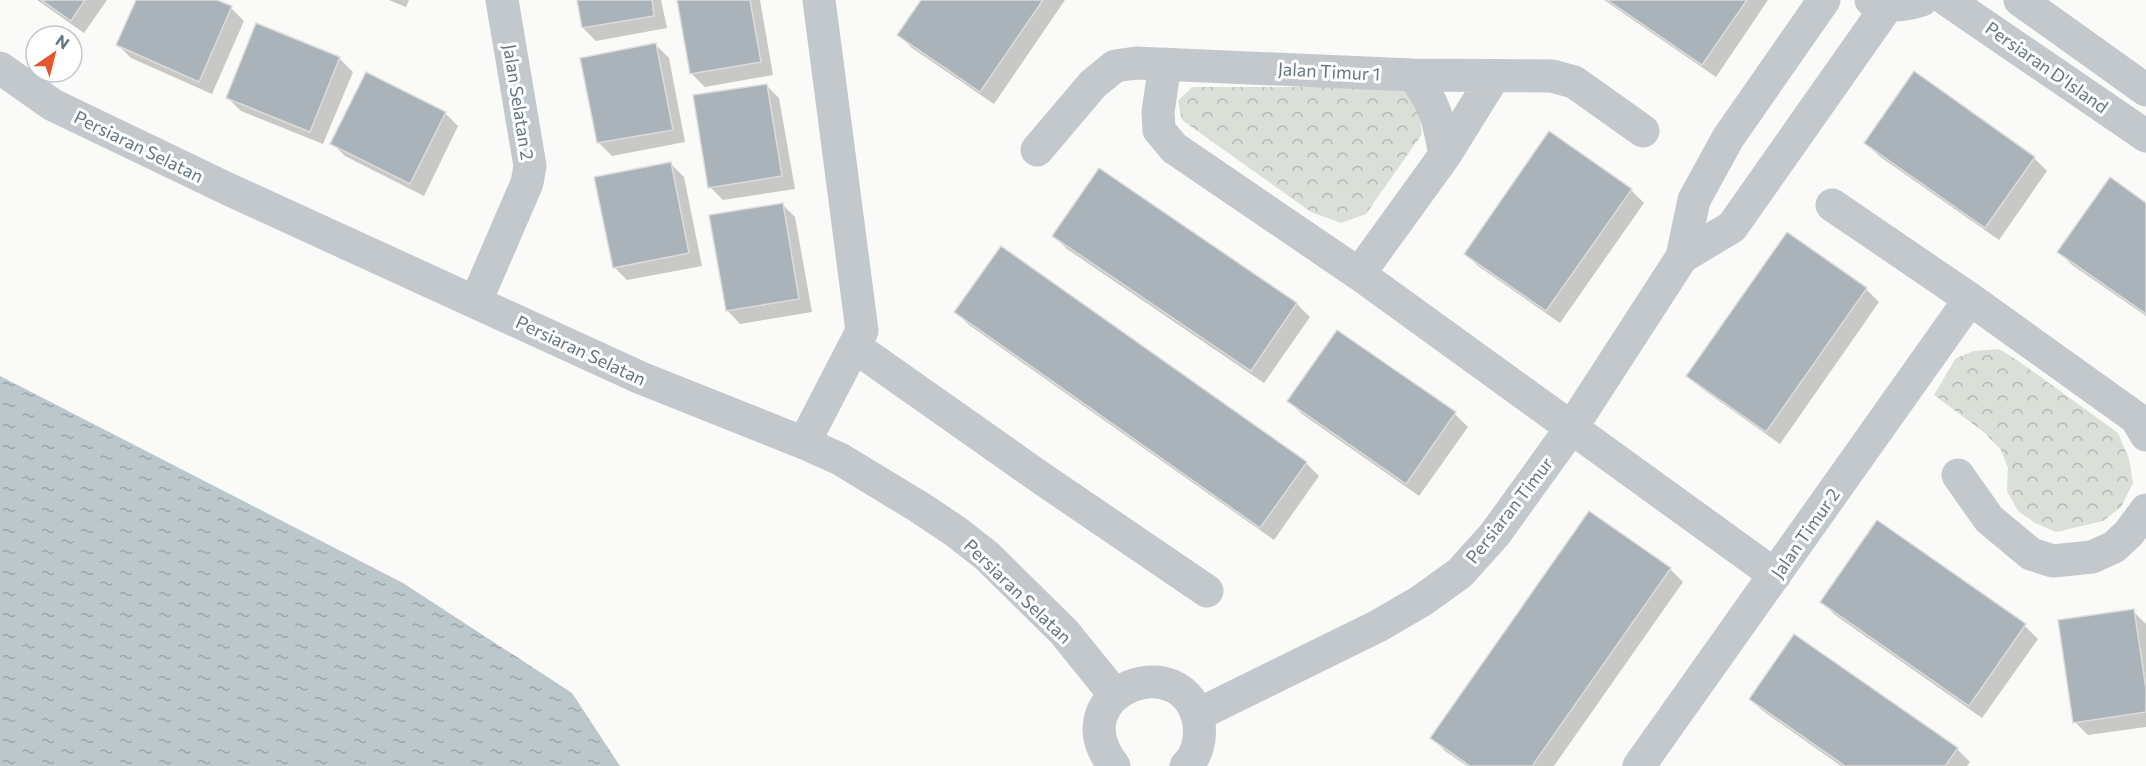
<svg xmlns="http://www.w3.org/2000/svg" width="2146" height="766" viewBox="0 0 2146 766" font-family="Commissioner,sans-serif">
<defs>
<pattern id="park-crowns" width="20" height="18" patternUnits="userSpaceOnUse" patternTransform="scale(1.5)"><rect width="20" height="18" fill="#dadfd7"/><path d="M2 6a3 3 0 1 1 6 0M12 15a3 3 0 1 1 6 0" fill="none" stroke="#b4b9b4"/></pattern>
<pattern id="water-ripples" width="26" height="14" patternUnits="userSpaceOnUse" patternTransform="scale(1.5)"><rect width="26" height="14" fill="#bbc7cb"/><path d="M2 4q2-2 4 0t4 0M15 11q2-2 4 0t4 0" fill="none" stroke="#9ca6aa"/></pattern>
</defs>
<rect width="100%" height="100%" fill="#fafaf8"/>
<!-- park -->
<path fill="url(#park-crowns)" d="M1192,87H1400L1418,108L1422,134L1366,214L1341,223L1311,212L1182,120L1178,101Z
M1999,349L2017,360L2118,433L2129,459L2133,483L2121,507L2103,521L2056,532L2035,523L2018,511L2007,491L2008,468L2001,450L1985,433L1934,395L1956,358L1974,351Z"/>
<!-- water -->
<path fill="url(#water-ripples)" d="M0,376L403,583L572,693L620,766H0Z"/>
<!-- shadow -->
<path fill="#0003" d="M37,0H107L84,33Z
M137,0H214L231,8L244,21L212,94L131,58L118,45Z
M389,0H409L406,7Z
M578,0H661L667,28L596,41L583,28Z
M678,0H760L773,75L705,87L692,74Z
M923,0H1065L994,104L912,48L899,35Z
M1604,0H1768L1716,77Z
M256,25L340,59L353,72L323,144L241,111L227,97Z
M656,45L669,58L685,142L612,156L599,143L582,59Z
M766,85L779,98L795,189L723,200L710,187Z
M445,113L458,126L424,196L345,156L332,143Z
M1866,143L2034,158L2047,171L1999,240L1879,156Z
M671,164L684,177L702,266L627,280L614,267Z
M1099,170L1297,304L1310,317L1264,383L1067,249L1054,236Z
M1631,190L1644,203L1560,323L1478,266L1465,253Z
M782,204L795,217L812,312L740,324L727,310Z
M2146,204V316L2072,265L2059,252Z
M1866,289L1879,302L1780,444L1701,388L1688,375Z
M956,312L1306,463L1319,476L1274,540L969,325Z
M1289,401L1455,414L1468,427L1419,496L1302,414Z
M1877,522L2025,626L2038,639L1982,718L1835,615L1822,602Z
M1670,569L1683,582L1554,766H1467L1445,751L1432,738Z
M2133,611L2146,624V727L2088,735L2075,722Z
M1750,699L1957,749L1970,762L1967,766H1841L1763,711Z"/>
<!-- building -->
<path fill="#aab3b9" stroke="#dcdcda" stroke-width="1.5" d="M41,0H85L71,21Z
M136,0H217L232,6L199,82L116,45Z
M577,0H652L654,16L582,28Z
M677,0H750L761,62L690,74Z
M921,0H1043L980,92L897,35Z
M1607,0H1747L1702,65Z
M256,23L340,57L310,132L226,98Z
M656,43L673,130L597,143L580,58Z
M1914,71L2035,157L1985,228L1864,143Z
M366,72L446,112L410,184L330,144Z
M767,84L782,176L708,188L693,95Z
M1549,131L1632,189L1546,311L1464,254Z
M671,162L689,253L613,268L594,177Z
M1099,168L1297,303L1251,371L1052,236Z
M2110,177L2146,203V314L2057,252Z
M783,203L799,299L726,311L709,215Z
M1787,232L1867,288L1766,432L1686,376Z
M1001,246L1307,462L1260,528L954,312Z
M1337,330L1456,412L1406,484L1287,401Z
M1589,511L1671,568L1532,766H1470L1430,738Z
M1877,520L2026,624L1969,706L1820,602Z
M2134,609L2146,689V712L2073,723L2058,620Z
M1794,634L1958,748L1945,766H1845L1749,699Z"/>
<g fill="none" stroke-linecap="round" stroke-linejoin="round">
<!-- minor -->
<path stroke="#c3c8cc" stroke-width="33" d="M1871,0C1888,7 1905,6 1922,0
M1947,0L2146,136
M2020,0L2146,90
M1165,64L1158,112L1159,130L1174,148L1359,274L1775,575
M0,68L53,105L230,190L641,378L804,443L840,459L919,507L955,531L987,556L1064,632L1115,695
M1412,75C1435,101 1439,122 1445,155
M1037,150L1093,84L1115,66L1136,63L1412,75L1552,76L1574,82L1643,131
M1832,205L1970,299L2136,418L2146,435
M1682,257L1732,227L1888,5
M1359,274L1445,155L1494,76
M476,301L527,183L530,166L502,0
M855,347L1041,478L1207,591
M804,443L862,331L819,0
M1958,475L1989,519L2031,554L2053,561L2092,557L2114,547L2129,533L2146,510
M1197,715L1378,626L1421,601L1460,573L1495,534L1572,427L1682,257L1694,200L1728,138L1824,0
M1114,766C1056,691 1186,643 1199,724C1201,739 1197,756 1186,766
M1639,766L1970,299"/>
</g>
<g text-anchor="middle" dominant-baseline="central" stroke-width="6" stroke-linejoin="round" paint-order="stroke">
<!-- street labels -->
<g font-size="18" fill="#657683" stroke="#fff">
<text transform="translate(2047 67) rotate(35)">Persiaran D'Island</text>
<text transform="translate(1329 71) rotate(3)">Jalan Timur 1</text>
<text transform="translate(519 102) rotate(81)">Jalan Selatan 2</text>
<text transform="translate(139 146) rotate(26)">Persiaran Selatan</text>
<text transform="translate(581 350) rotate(25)">Persiaran Selatan</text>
<text transform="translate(1509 510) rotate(-52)">Persiaran Timur</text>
<text transform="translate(1805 533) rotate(-55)">Jalan Timur 2</text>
<text transform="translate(1018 591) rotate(44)">Persiaran Selatan</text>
</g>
</g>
<!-- north arrow -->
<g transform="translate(54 54) rotate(35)"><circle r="28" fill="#ffffff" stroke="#c1c8cd" stroke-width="1.5"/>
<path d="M0-4.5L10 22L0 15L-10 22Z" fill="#e4572e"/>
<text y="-9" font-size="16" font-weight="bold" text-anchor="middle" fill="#657683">N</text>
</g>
</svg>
